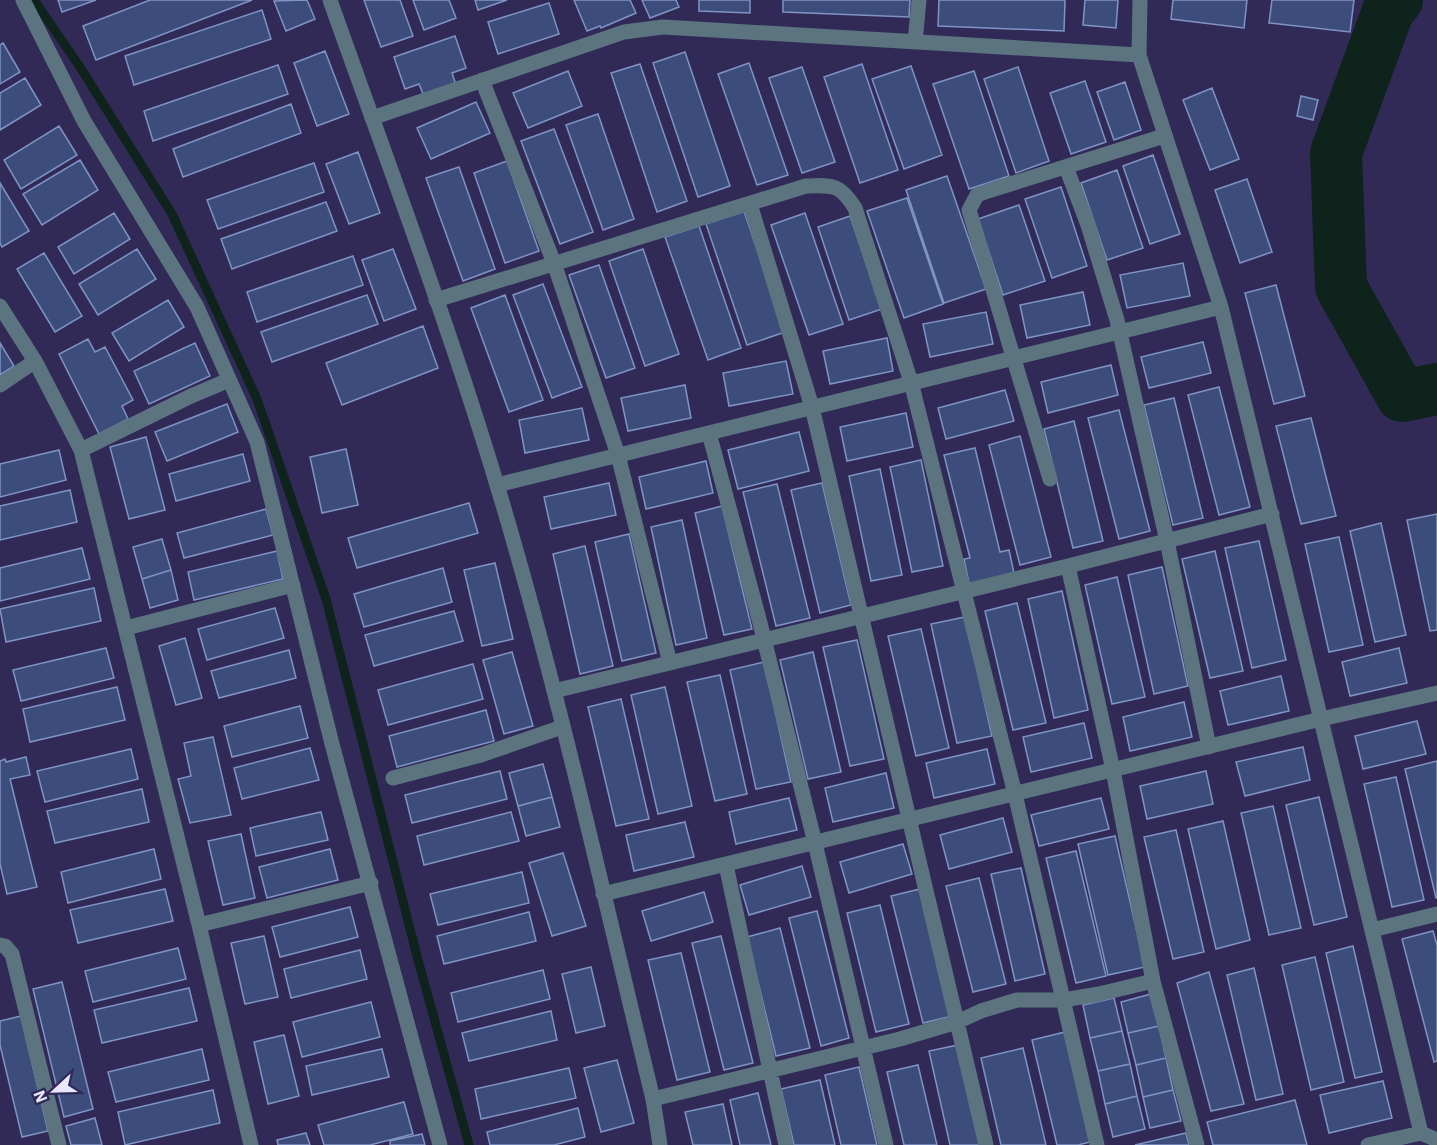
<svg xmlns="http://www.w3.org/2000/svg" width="1437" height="1145" viewBox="0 0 1437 1145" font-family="'IBM Plex Sans',sans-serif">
<rect width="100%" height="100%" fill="#312a57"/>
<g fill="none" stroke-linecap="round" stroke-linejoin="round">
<!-- stream -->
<path stroke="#0e231b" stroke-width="9" d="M34,0L80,67L172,214L257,399L326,599L418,960L469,1145"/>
<!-- river -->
<path stroke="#0e231b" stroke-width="52" d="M1397,0L1388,11L1336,153L1341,287L1402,396L1437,389"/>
</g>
<!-- building -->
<path fill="#3d4d7b" stroke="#7f93c5" stroke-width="1.5" d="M58,0H96L62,12Z
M150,0H252L96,60L83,26Z
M307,0L315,19L286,31L274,1Z
M364,0H400L413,36L381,47Z
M413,0H449L456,18L424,30Z
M475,0H507L478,10Z
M574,0H630L636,13L601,28L600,26L587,31Z
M642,0H676L679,7L650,18Z
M699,0H750V13L699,11Z
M783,0H910L909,17L783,12Z
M939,0H1065L1064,31L938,26Z
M1085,0H1118L1116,28L1083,25Z
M1173,0H1247L1244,28L1171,19Z
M1272,0H1354L1350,32L1269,23Z
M549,3L559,34L498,54L488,22Z
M262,10L271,39L134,85L125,56Z
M455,36L466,68L452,73L456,85L424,96L419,84L405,89L394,57Z
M3,43L20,72L0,84V45Z
M325,51L349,114L317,126L294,63Z
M685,52L730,186L698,197L653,63Z
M749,63L788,175L757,185L718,74Z
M640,64L687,201L657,212L611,73Z
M862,64L898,170L860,183L824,77Z
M278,65L288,94L153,141L144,111Z
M911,66L942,155L904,169L872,79Z
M802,67L835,162L802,173L769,78Z
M1018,67L1049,161L1016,173L984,79Z
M568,71L582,106L528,128L513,93Z
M974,71L1009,176L969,189L933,84Z
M25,78L41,105L0,130V93Z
M1085,81L1106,142L1071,154L1050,93Z
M1125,82L1141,130L1114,140L1097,92Z
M1212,88L1239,159L1210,170L1183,100Z
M1301,96L1318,100L1313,120L1297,116Z
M476,102L490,133L431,159L417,128Z
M291,104L301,133L183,177L173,149Z
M598,114L634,219L603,230L566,125Z
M59,126L77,155L21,189L4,160Z
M554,129L593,232L560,244L521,141Z
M358,152L380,213L349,224L326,164Z
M1153,155L1180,234L1150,244L1123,166Z
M80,160L98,190L42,225L23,194Z
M507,161L539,251L505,263L474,173Z
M314,163L324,192L218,229L207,200Z
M459,167L495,269L463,281L426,178Z
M1117,170L1143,248L1107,260L1081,183Z
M947,176L986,289L944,303L906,190Z
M1247,179L1272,252L1240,263L1215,190Z
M0,183L29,231L2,247L0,243Z
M1061,187L1087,266L1052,278L1025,199Z
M907,198L943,304L904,318L867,211Z
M326,202L337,231L232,269L221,239Z
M1019,205L1045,281L1003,295L978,219Z
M744,211L785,332L747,345L706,224Z
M114,213L130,239L74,274L58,247Z
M805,213L843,324L809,335L771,225Z
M850,216L882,309L849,320L818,227Z
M699,226L741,348L708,360L665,237Z
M137,249L156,279L98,315L79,284Z
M393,249L416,309L384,321L362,260Z
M643,249L679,354L645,366L609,261Z
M44,253L82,316L55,332L17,269Z
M353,256L363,285L257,322L247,292Z
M1183,263L1190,296L1127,308L1120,275Z
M599,265L635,368L606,378L569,275Z
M543,284L582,387L552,398L513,295Z
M1276,285L1305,396L1274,404L1245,293Z
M1083,292L1090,325L1027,338L1020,305Z
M367,295L378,324L272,362L261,332Z
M505,295L543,400L509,412L471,308Z
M168,300L184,327L129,361L112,333Z
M986,312L993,344L930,357L923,324Z
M423,326L438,368L342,405L326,363Z
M887,338L893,371L830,384L823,351Z
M88,339L95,352L105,347L133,400L122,406L128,419L99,434L59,354Z
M1203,342L1211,373L1149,388L1141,357Z
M0,343L14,366L0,375Z
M195,343L210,376L149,404L134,371Z
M786,361L793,394L729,406L723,373Z
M1111,365L1118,395L1048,413L1041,382Z
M685,385L691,418L628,431L621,398Z
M1219,387L1250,507L1219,515L1188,395Z
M1005,390L1014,421L946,439L938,408Z
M1174,398L1203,518L1173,525L1144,405Z
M227,404L238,432L167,461L155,432Z
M582,408L589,440L525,453L519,420Z
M1119,410L1150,531L1119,539L1088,418Z
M906,413L913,447L847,461L840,427Z
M1311,418L1336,516L1301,524L1276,426Z
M1074,421L1103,541L1073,548L1044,429Z
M799,432L809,471L738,489L728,450Z
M1020,436L1051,557L1020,565L989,445Z
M146,437L165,510L129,519L110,447Z
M975,448L1000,552L1009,550L1015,578L970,588L964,559L970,558L944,455Z
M346,449L358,505L322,513L310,457Z
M59,450L66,480L0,497V464Z
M243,454L250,481L176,501L169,474Z
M921,460L943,566L912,572L890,467Z
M706,461L713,493L646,509L639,477Z
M880,469L902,575L871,581L849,476Z
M609,483L616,515L551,529L544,497Z
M822,483L851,605L820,613L791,490Z
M777,484L810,618L776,626L743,492Z
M70,490L77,522L0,540V506Z
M469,503L478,533L357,568L348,538Z
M722,506L752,629L724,635L695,513Z
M266,509L273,535L184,558L177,533Z
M1437,514V630L1430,631L1407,520Z
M682,520L707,638L676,645L651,527Z
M1381,523L1406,635L1375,642L1350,531Z
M629,534L656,653L622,661L595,542Z
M1339,537L1363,645L1329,652L1305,544Z
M162,539L171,570L142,579L133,547Z
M1259,541L1286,660L1252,668L1225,548Z
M585,546L613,666L580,674L553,554Z
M82,548L90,579L0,601V568Z
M277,551L283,579L194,600L188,572Z
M1215,551L1243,671L1210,678L1182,559Z
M495,563L513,639L482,646L464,570Z
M1162,567L1188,686L1154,694L1128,575Z
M443,568L452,602L364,627L354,594Z
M171,570L178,600L150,608L142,579Z
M1117,577L1145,697L1112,704L1085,585Z
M94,588L101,621L6,642L0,609Z
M1062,591L1088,710L1054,718L1028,599Z
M1017,603L1046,723L1013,730L985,611Z
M275,608L284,638L207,660L198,629Z
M454,611L463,641L374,666L365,635Z
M965,617L992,736L957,743L931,624Z
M921,629L949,748L916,756L888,636Z
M185,638L202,698L176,705L159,646Z
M857,640L884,759L850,766L823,647Z
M106,648L114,678L21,701L13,670Z
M1399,648L1407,683L1350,696L1342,662Z
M289,650L296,678L219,698L211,671Z
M512,652L533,726L504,734L483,660Z
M813,652L841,772L808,779L780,660Z
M764,662L791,782L756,789L730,670Z
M473,664L483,699L388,725L378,690Z
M720,675L747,794L715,801L687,682Z
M1281,676L1289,711L1228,725L1220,691Z
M117,687L125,720L30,742L23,709Z
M665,687L692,806L658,814L631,695Z
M621,699L649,819L616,826L588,707Z
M1184,702L1192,737L1130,751L1123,717Z
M300,706L308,738L232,757L224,726Z
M486,710L494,741L397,767L389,736Z
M1417,721L1426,754L1363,769L1355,736Z
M1084,723L1092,758L1031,772L1023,737Z
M213,737L231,815L190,823L178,779L191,776L184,743Z
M1303,747L1310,780L1245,796L1236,762Z
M310,748L319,780L242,799L234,768Z
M131,749L138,779L45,802L37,771Z
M987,749L995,784L934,798L926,763Z
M26,757L30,775L10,779L37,887L7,894L0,864V761L5,759L6,762Z
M1437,761V898H1436L1405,769Z
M543,764L552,797L518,806L509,773Z
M500,771L507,799L412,823L405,795Z
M1206,771L1213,804L1147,819L1140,786Z
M886,773L894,808L833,822L825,788Z
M1396,777L1424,900L1392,907L1364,784Z
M142,789L149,822L55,843L47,811Z
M552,797L560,827L526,836L518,806Z
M1319,797L1347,917L1314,925L1286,805Z
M789,798L797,830L736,844L729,812Z
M1101,798L1109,829L1039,846L1031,815Z
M1273,806L1301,928L1269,935L1241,813Z
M321,812L328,840L256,856L250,828Z
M511,812L519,841L424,865L417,836Z
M1003,818L1012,852L949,869L940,835Z
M1223,821L1250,940L1216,949L1188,829Z
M685,822L694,857L634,871L626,835Z
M1176,830L1204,952L1173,959L1144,837Z
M241,834L255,898L223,905L208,841Z
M1115,836L1145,967L1108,975L1078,844Z
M903,844L912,874L849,893L840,862Z
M154,849L161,879L68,903L61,872Z
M330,849L338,880L267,898L259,867Z
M1076,851L1106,976L1076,983L1046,858Z
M563,853L586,926L552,936L529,863Z
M802,866L811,897L749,915L740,885Z
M1021,868L1045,974L1015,981L991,874Z
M522,872L529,903L438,925L430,894Z
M979,878L1006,984L973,992L946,886Z
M165,889L173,921L78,943L70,910Z
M920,889L952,1016L923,1023L891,896Z
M704,892L713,922L651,941L642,911Z
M880,905L909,1024L876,1032L847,913Z
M350,907L358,937L280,957L272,927Z
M817,911L849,1038L821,1046L789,918Z
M529,912L536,941L444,964L437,936Z
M780,928L810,1048L776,1056L747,937Z
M1433,931L1437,945V1061L1434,1062L1402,939Z
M264,936L278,997L245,1004L231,943Z
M721,936L753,1063L724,1070L692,943Z
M1353,946L1382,1072L1355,1078L1326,953Z
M178,948L186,979L93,1002L85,971Z
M360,950L367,979L291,998L284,969Z
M681,953L710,1072L677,1080L648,960Z
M1315,957L1344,1082L1311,1090L1282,965Z
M591,967L605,1026L576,1033L562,974Z
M1254,968L1283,1094L1256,1100L1227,975Z
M543,970L550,999L458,1022L451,993Z
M1209,972L1244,1104L1211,1111L1177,983Z
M62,982L93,1109L64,1117L33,989Z
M189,988L197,1021L102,1043L94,1010Z
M1151,994L1159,1026L1128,1033L1121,1002Z
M1114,998L1122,1031L1090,1038L1083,1005Z
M371,1002L380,1037L302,1057L293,1022Z
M551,1011L557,1040L469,1061L462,1033Z
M21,1016L48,1131L22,1137L0,1045V1021Z
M1159,1026L1166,1058L1136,1065L1128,1033Z
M1122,1031L1130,1064L1098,1071L1090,1038Z
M1065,1032L1090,1142L1078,1145H1057L1032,1040Z
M284,1035L299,1096L268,1104L254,1042Z
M958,1045L981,1145H950L929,1051Z
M1023,1048L1046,1145H1001L981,1058Z
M202,1049L209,1080L116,1102L108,1072Z
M382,1049L389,1077L312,1095L306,1066Z
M1166,1058L1173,1090L1143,1097L1136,1065Z
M617,1060L634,1123L601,1132L584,1068Z
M1130,1064L1137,1096L1105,1104L1098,1071Z
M918,1065L937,1145H904L887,1072Z
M859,1067L877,1145H841L825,1075Z
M569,1068L576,1098L481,1119L475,1089Z
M820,1080L835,1145H794L781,1089Z
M1383,1081L1392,1118L1329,1133L1320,1095Z
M213,1090L220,1123L125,1145L118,1112Z
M1173,1090L1181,1121L1150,1128L1143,1097Z
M758,1093L771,1145H740L730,1100Z
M1137,1096L1145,1129L1113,1137L1105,1104Z
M1295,1100L1307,1145H1213L1207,1122Z
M404,1102L413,1134L370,1145H324L318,1125Z
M723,1104L732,1145H693L685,1112Z
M578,1108L585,1137L554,1145H490L487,1132Z
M95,1118L102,1145H71L66,1126Z
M306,1133L310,1145H278L277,1140Z
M1186,1133L1189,1145H1135Z
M422,1134L425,1145H390V1141Z"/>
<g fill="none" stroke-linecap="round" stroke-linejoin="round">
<!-- minor -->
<path stroke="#5b7480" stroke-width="15" d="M23,0L84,121L197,307L257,442L332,744L440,1145
M1140,0L1139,55L1221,307L1421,1133
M915,42L919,0
M482,80L554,263L618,455L670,663
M372,118L624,32L663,27L1139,55
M1066,167L1088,225L1117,320L1167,541L1209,747
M750,204L812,407L986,1145
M436,300L806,186C833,185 840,184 855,208L911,382L1015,794L1097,1145
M0,306L35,361L81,450L199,925L251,1145
M0,385L35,361
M709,433L759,619L815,843L886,1145
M81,450L191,396L229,380
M1050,479L969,210L977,195L988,191L1164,136
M497,485L1221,307
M1068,566L1113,770L1153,981L1197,1145
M126,628L293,585
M554,691L1068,566L1272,514
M393,778L481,755L562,727
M726,865L786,1145
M603,894L1321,719L1437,693
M199,925L371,883
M1372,930L1437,914
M0,945L5,946L12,954L59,1145
M653,1099L900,1039L957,1022L981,1011L1017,1000H1063L1099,994L1153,981
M1368,1145L1421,1133L1437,1140"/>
<!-- tertiary -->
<path stroke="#5b7480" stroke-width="15" d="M330,0C387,161 448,322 497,485C558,687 603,894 653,1099L660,1145"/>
</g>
<!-- north arrow -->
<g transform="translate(54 1091) rotate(248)" stroke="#312a57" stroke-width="4.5" paint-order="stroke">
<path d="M0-4.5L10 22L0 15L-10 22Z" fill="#e8e7fe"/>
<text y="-9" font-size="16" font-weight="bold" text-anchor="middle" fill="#e8e7fe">N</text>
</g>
</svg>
